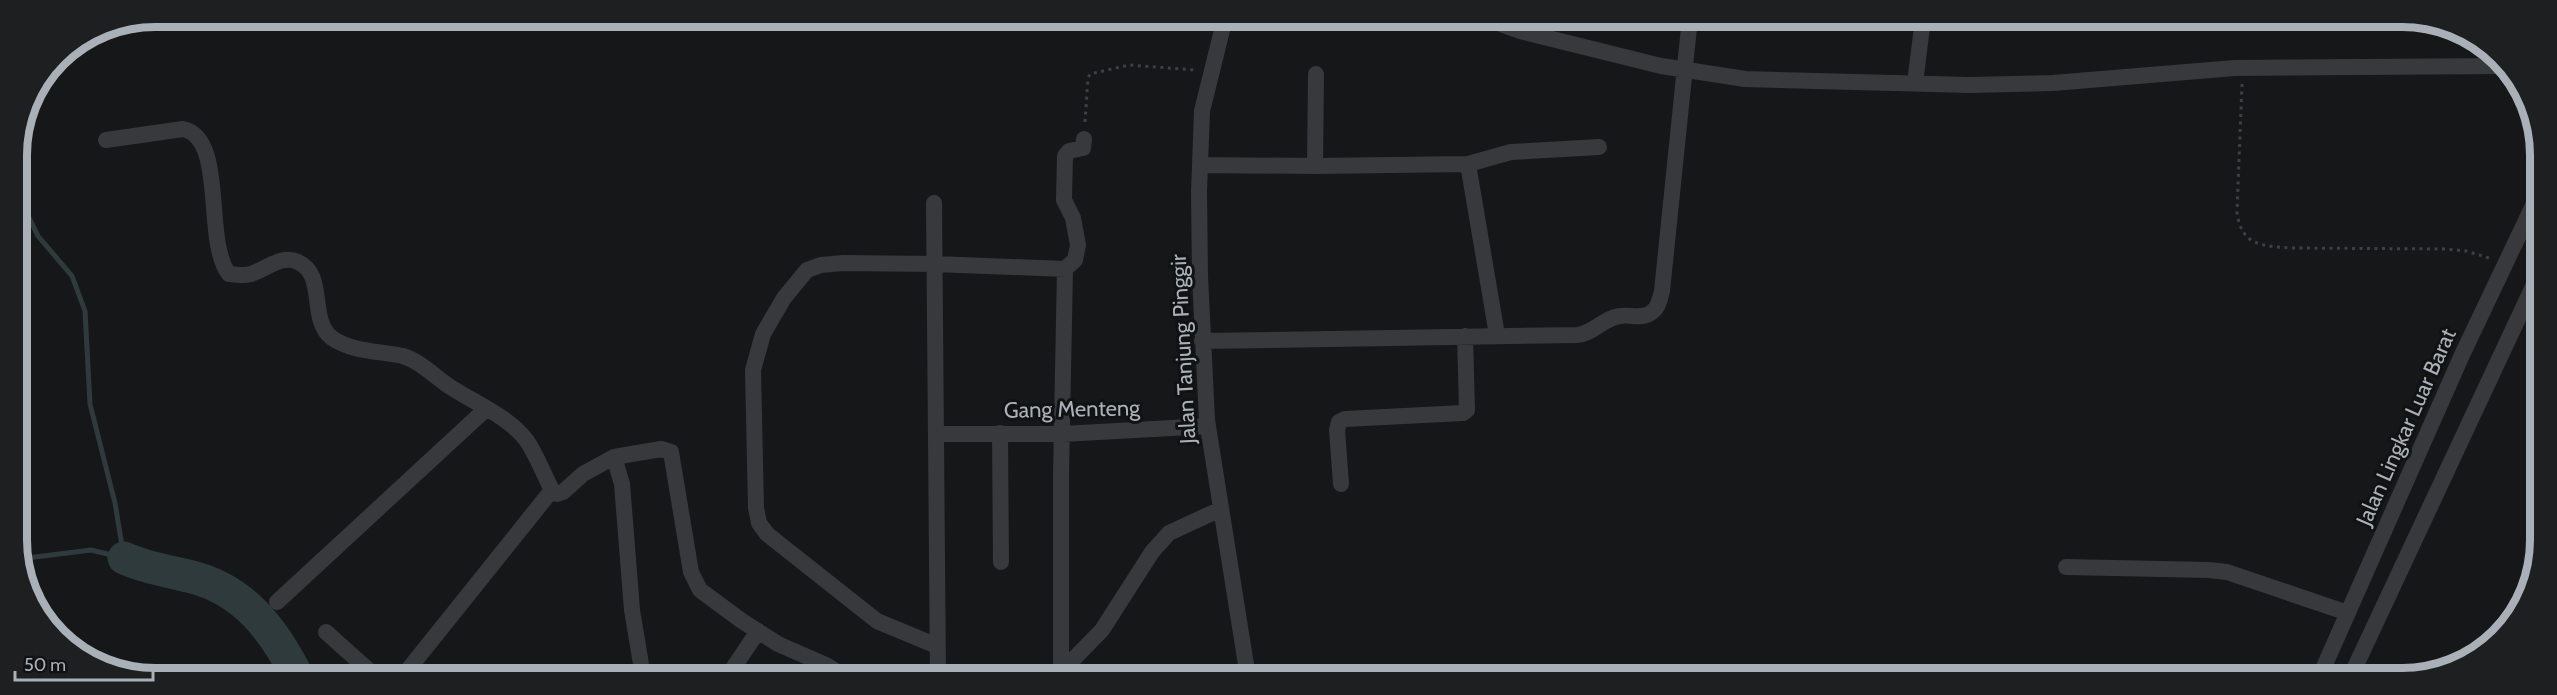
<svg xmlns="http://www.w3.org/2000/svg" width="2557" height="695" viewBox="0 0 2557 695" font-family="Cabin,sans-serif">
<rect width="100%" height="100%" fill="#161718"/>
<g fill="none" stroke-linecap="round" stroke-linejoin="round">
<!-- stream -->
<path stroke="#2f3a3d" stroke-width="5" d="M100,28L107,26
M17,150L19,197L38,236L72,276L85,311L90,404L115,503L124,558L91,550L19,559"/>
<!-- river -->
<path stroke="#2f3a3d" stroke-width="33" d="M124,558C146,568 168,571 192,577C244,590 274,630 297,676"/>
<!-- path -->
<path stroke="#3d4044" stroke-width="3" stroke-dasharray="3 4.5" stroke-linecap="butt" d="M2242,84L2237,212C2241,246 2262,246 2292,248L2446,249L2466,251L2489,258
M1085,122L1088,78L1090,74L1129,65L1195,70"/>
<!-- street -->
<path stroke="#37393d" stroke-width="16" d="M1225,18L1202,111L1199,192L1200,276L1207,420L1248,677
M1484,18L1520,31L1661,66L1745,79L1970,85L2053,83L2235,68L2504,66
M1915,83L1923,19
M106,140L183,129C227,138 203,241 229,274C237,275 244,276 251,274C267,269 282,254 298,262C327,275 308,320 332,338C352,352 380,351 403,356C422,362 436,378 452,388C477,404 509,417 527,441C537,456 544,475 552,490L557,494L563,492L583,474L614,457L622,484L632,610L643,676
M1468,164L1497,335
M1200,165L1315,166L1468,164L1511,152L1599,147
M1315,166L1316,74
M934,203L938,677
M1065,269L1075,260L1078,245L1073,218L1064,200L1065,156L1069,151L1083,148L1084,139
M1202,341L1577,335C1593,334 1603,318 1620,316C1630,314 1643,320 1652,312C1659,307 1660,298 1662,291L1690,18
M1000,433L1001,562
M936,434H1062L1208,426
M614,457L661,449L671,452L691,572L700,590L742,621L778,644L826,665L846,677
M1341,484L1337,430L1339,422L1345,419L1463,413L1467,410L1465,336
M2066,567L2208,570L2227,572L2348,613
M277,602L486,409
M326,632L375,676
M937,646L877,621L767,534L759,523L756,508L753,370L763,334L784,298L807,270L821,265L843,263L935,264L1065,269L1061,475V677
M1061,672L1102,630L1152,552L1169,533L1221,509
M403,676L552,490
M728,676L758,631
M2319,678L2462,355L2538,195
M2350,678L2538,276"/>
</g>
<g text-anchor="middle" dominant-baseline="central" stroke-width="6" stroke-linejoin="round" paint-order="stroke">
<!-- street labels -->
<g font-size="22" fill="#a9b0b7" stroke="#111213">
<text transform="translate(1183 349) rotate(-93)">Jalan Tanjung Pinggir</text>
<text transform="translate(1072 409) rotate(-1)">Gang Menteng</text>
<text transform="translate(2406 427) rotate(-66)">Jalan Lingkar Luar Barat</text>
</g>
</g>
<!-- crop -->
<path d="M0 0H2557V695H0ZM155 27H2402A128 128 0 0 1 2530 155V540A128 128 0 0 1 2402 668H155A128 128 0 0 1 27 540V155A128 128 0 0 1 155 27Z" fill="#1d1f20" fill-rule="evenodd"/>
<path fill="none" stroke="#a9b0b7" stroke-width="8" d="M155 27H2402A128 128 0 0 1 2530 155V540A128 128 0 0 1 2402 668H155A128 128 0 0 1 27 540V155A128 128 0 0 1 155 27Z"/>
<!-- scale -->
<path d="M15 671v9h138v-9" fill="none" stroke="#a9b0b7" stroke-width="3"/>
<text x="24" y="671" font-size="18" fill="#a9b0b7" stroke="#111213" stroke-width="4.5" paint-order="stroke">50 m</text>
</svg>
